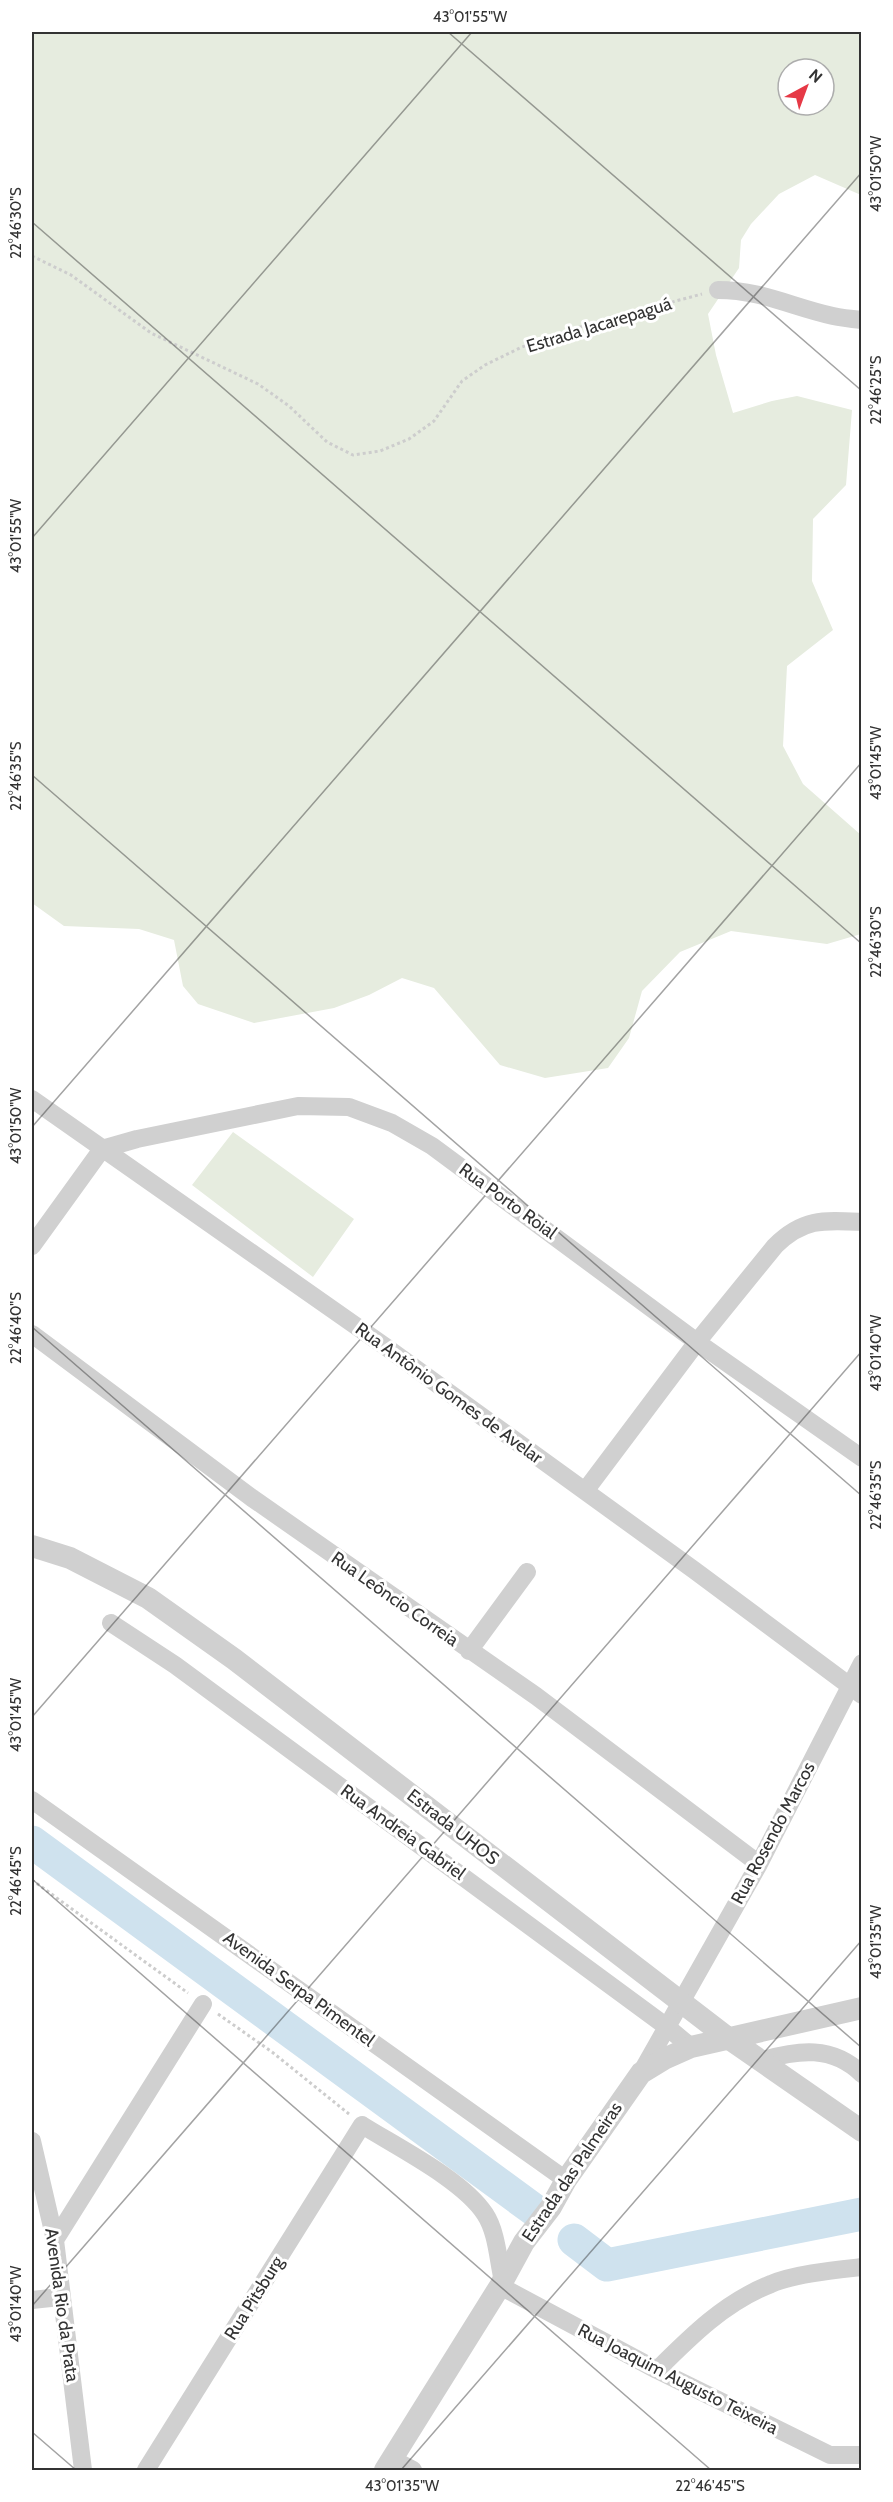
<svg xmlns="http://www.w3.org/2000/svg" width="893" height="2502" viewBox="0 0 893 2502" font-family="Cabin,sans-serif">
<rect width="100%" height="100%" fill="#fff"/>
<!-- green -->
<path fill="#e6ecdf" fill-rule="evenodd" d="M32,32H861V195L815,175L779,194L751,224L741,240L739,268L708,314L716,355L733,413L772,401L797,396L852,410L846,485L813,519L812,581L833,630L787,666L783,746L803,784L861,835V934L827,944L731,931L680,952L642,991L629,1038L608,1068L545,1078L500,1065L434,988L402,978L369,995L334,1008L254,1023L198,1004L183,986L174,940L139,929L64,926L32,903ZM788,69H824V105H788Z
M233,1132L354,1219L313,1277L192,1185Z"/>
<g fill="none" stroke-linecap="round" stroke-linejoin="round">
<!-- river -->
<path stroke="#cfe2ee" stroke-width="33" d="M32,1842L533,2209
M574,2240L607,2265L862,2214"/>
<!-- path -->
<path stroke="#cdcdcd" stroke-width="3" stroke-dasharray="3 3" stroke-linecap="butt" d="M32,256L71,275L151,333L258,384L289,406L327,442L353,455L380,451L409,439L434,421L462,381L485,365L522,347L586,325L702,294
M32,1880L188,1993
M218,2014L272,2052L349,2114"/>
<!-- minor -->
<path stroke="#d0d0d0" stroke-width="18" d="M718,290C761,290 792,307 833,316C842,318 852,319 862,320
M32,1099L386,1347L694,1570L862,1695
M32,1246L102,1149L137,1139L298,1106L349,1107L392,1123L432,1146L697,1342L862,1458
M32,1334L252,1498L536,1696L759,1864
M585,1491L697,1342L775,1246C803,1218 824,1220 862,1222
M111,1623L175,1665L667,2027L691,2047
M469,1651L527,1572
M32,1800L566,2180
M763,2060C798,2050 832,2045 862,2074
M641,2073L759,1864L862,1663
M32,2141L55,2240L83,2470
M55,2240L203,2004
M500,2286L657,2370L830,2455H862
M32,2300L60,2297
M657,2370C691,2336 725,2302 771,2284C794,2274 835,2270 862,2267
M392,2459L413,2470
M146,2470L362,2125C397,2147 463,2180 485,2214C497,2232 498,2260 503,2281"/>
<!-- tertiary -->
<path stroke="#d0d0d0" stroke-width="22" d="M32,1546L70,1558L148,1598L234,1659L728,2038L862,2131
M385,2470L500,2286L524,2242L551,2207L566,2180L641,2073L664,2059L691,2047L862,2008"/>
</g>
<!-- ticks -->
<path fill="none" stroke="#333" stroke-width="1.5" stroke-opacity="0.45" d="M448,32L862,391M32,222L862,944M32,538L472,32M32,775L862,1496M32,1127L862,172M32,1327L862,2048M32,1717L862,762M32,1879L711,2470M32,2306L862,1351M32,2432L76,2470M401,2470L862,1940"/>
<g text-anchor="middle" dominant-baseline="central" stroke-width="6" stroke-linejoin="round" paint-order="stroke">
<!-- street labels -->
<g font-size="18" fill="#333" stroke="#fff">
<text transform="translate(599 325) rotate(-17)">Estrada Jacarepaguá</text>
<text transform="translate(508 1201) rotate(36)">Rua Porto Roial</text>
<text transform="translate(449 1393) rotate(36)">Rua Antônio Gomes de Avelar</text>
<text transform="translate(395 1599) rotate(35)">Rua Leôncio Correia</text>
<text transform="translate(453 1827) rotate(38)">Estrada UHOS</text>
<text transform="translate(403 1832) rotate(36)">Rua Andreia Gabriel</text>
<text transform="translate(773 1833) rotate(-62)">Rua Rosendo Marcos</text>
<text transform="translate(299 1989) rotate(36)">Avenida Serpa Pimentel</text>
<text transform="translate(572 2172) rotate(-56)">Estrada das Palmeiras</text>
<text transform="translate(254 2298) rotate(-58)">Rua Pitsburg</text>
<text transform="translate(62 2305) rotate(82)">Avenida Rio da Prata</text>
<text transform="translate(678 2379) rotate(27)">Rua Joaquim Augusto Teixeira</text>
</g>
</g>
<!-- border -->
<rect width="893" height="2502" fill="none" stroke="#ffffff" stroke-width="66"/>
<!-- north arrow -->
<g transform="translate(806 87) rotate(41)"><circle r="28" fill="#ffffff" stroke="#adadad" stroke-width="1.5"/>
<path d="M0-4.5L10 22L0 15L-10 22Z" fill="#e63946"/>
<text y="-9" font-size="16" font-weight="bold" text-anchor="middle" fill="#333333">N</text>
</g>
<rect x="33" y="33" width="827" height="2436" fill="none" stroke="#333" stroke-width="2"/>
<g font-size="15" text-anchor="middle" fill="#333">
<text x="470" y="22">43°01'55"W</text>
<text transform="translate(876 174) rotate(-90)" y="5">43°01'50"W</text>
<text transform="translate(16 223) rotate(-90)" y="5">22°46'30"S</text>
<text transform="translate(876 390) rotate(-90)" y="5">22°46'25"S</text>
<text transform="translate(16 536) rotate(-90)" y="5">43°01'55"W</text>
<text transform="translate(876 763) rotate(-90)" y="5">43°01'45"W</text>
<text transform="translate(16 776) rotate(-90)" y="5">22°46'35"S</text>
<text transform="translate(876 942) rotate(-90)" y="5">22°46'30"S</text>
<text transform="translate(16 1126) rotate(-90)" y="5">43°01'50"W</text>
<text transform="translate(16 1328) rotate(-90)" y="5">22°46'40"S</text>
<text transform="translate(876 1353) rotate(-90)" y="5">43°01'40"W</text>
<text transform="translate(876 1495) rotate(-90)" y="5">22°46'35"S</text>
<text transform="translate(16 1715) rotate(-90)" y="5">43°01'45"W</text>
<text transform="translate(16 1881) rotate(-90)" y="5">22°46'45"S</text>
<text transform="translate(876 1942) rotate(-90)" y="5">43°01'35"W</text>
<text transform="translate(16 2304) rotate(-90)" y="5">43°01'40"W</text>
<text x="402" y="2491">43°01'35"W</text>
<text x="710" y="2491">22°46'45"S</text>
</g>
</svg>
